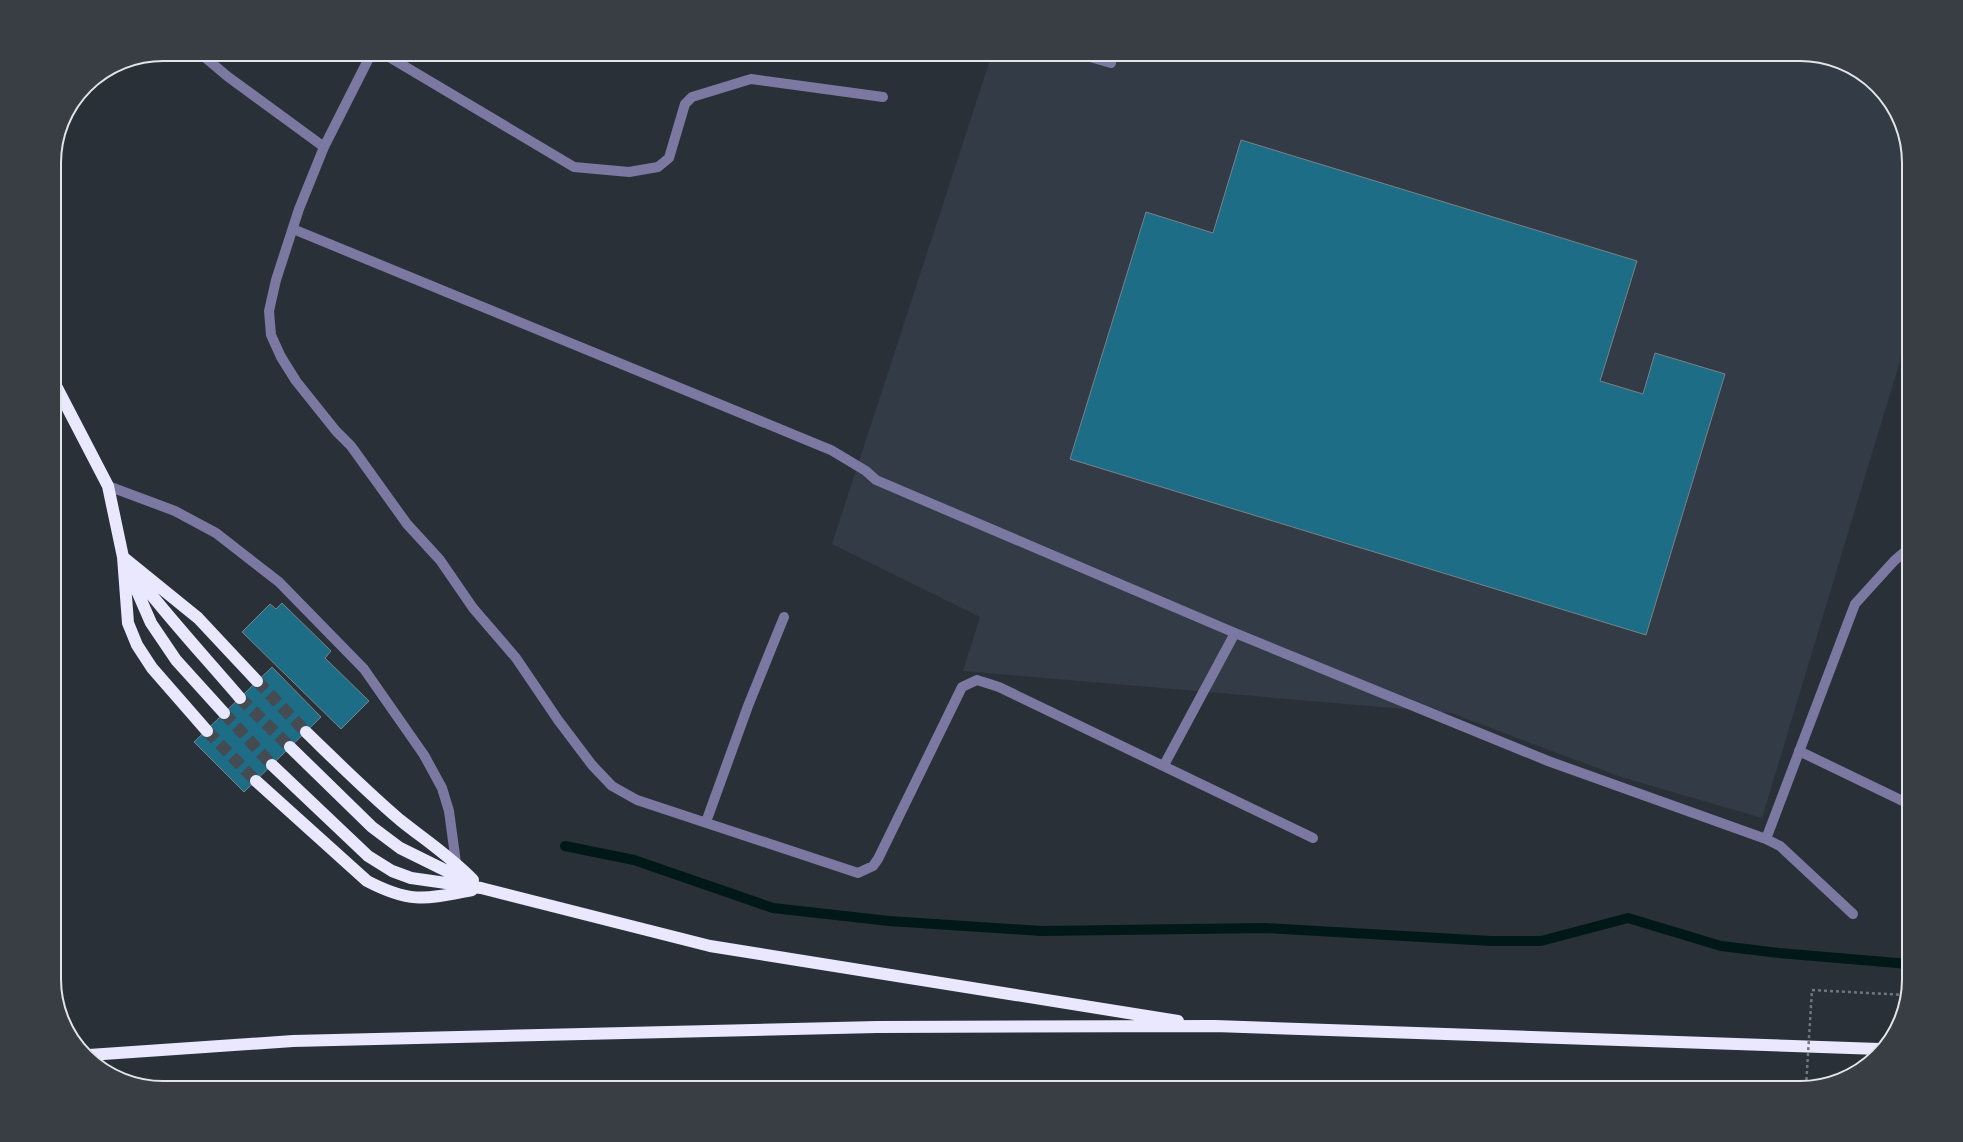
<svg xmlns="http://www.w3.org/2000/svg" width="1963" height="1142" viewBox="0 0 1963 1142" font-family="Georgia,serif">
<rect width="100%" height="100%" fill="#2a3037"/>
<!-- built -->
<path fill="#333b47" d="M992,54H1800L1854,68L1894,108L1909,156V331L1762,818L1621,777L1451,713L963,671L980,617L832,544Z"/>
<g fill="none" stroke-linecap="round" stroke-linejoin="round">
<!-- stream -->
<path stroke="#001918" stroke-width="10" d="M565,846L634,860L773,908L889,921L1041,931L1265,928L1491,941H1541L1628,918L1721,946L1779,953L1909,964"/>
</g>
<!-- building -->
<path fill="#1d6d86" stroke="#788388" d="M1241,140L1637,261L1600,381L1643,394L1655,353L1725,374L1646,635L1070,459L1146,212L1213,233Z
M282,603L331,651L325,658L369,701L341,729L242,632L270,604L276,609Z
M272,667L321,717L244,792L194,742Z"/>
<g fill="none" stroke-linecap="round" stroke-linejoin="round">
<!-- highway-tunnel -->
<path stroke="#454b52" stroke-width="12" stroke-dasharray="12 6" stroke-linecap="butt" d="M257,681L306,732
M240,698L290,747
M224,713L272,765
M207,731L256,781"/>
<!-- path -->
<path stroke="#71767d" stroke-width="2.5" stroke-dasharray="3 3" stroke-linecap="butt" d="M1812,990L1905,995"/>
<!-- minor -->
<path stroke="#7b78a2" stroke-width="10" d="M201,54L227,76L324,147
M371,54L324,147L299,209L276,280L269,311L271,335L281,357L296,381L336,431L351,446L407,524L440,560L473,608L516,658L558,720L592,765L612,786L637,800L858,873L873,866L878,859L962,687L977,680L999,687L1313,838
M384,54L574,167L629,172L658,167L669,158L685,104L692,97L751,79L883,97
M1080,54L1111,63
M293,229L831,450L866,471L876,480L1235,633L1548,761L1766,839L1780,846L1853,914
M108,486L175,511L216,533L279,582L364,669L424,755L442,788L449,811L456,863
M1799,751L1909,804
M1164,765L1235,633
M706,822L748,706L784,617
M1766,839L1855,604L1894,561L1909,548"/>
<!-- highway -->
<path stroke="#e9e8fe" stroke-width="12" d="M54,382L108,486L123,557L128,623L137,645L152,668L207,731
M124,558L198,618L257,681
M127,568L151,623L176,660L224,713
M134,573C167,616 204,656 240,698
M306,732C337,762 367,792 400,820C425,840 451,857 473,880
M290,747L372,827L400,848L471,883
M272,765L368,856L392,871L411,878L481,888L710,946L1178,1021
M256,781L367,881C411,904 426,899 472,890
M89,1055L293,1041L877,1027L1215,1026L1879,1049
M1158,1088H1246"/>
<!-- path-bridge -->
<path stroke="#71767d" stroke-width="2.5" stroke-dasharray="3 3" stroke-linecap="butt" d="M1806,1086L1812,990"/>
</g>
<!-- crop -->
<path d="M0 0H1963V1142H0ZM163 61H1800A102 102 0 0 1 1902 163V979A102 102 0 0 1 1800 1081H163A102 102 0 0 1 61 979V163A102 102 0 0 1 163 61Z" fill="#393e45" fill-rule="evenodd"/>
<path fill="none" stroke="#e1e5ea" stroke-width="2" d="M163 61H1800A102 102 0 0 1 1902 163V979A102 102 0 0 1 1800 1081H163A102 102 0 0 1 61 979V163A102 102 0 0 1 163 61Z"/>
</svg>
